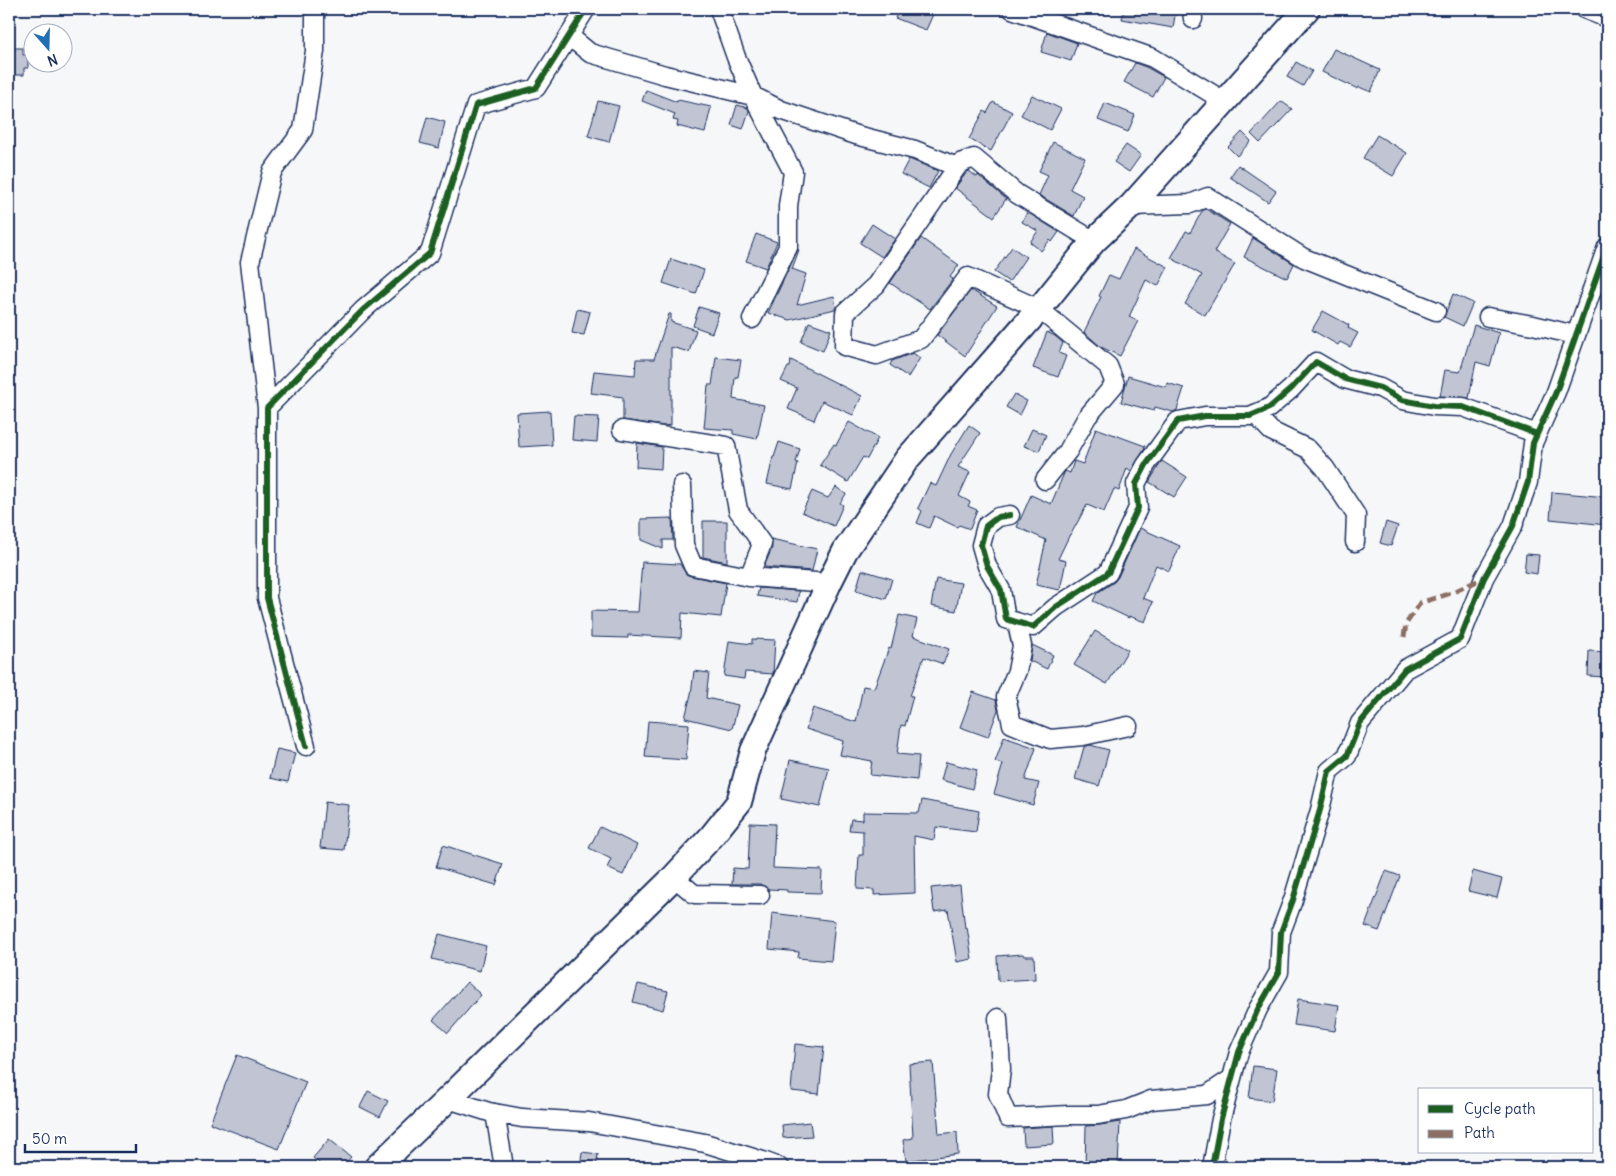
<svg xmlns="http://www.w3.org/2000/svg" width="1616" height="1176" viewBox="0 0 1616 1176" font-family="Delius,sans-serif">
<rect width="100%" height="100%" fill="#f6f7f9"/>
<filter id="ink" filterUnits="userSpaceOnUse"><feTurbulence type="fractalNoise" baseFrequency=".02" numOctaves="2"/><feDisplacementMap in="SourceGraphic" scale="10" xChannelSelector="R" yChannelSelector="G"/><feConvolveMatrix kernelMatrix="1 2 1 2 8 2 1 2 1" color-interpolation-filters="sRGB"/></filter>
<g filter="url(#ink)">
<!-- building -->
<path fill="#c0c4d3" stroke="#1b2f5e" d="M899,9H925L934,12L926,30L895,18Z
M1124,9H1176L1173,28L1122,19Z
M1047,32L1077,43L1071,61L1041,52Z
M9,48H23V55H28V68H24V75H9Z
M1334,49L1380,70L1371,92L1359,87L1358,89L1322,72Z
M1296,62L1312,71L1303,86L1287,77Z
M1135,63L1146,67L1164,77L1153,97L1124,82Z
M646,90L677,102L678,100L711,107L705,133L677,126L678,121L673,120L675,114L642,101Z
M1032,95L1061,109L1050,130L1021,115Z
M598,101L619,106L609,142L588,136Z
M1281,101L1292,109L1260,143L1251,134Z
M993,102L1012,112L991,151L969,139L984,111L987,113Z
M1105,103L1135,115L1128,132L1098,120Z
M737,105L748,108L749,111L743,129L731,125Z
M427,117L445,122L439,148L420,143Z
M1242,132L1251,141L1237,156L1228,147Z
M1377,135L1407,153L1393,176L1363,158Z
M1053,142L1085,158L1070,189L1083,196L1074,216L1039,195L1048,175L1039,171Z
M1126,145L1141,155L1129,172L1114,162Z
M909,159L938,171L929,188L901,174Z
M1238,165L1276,191L1268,202L1230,177Z
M969,171L977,177L978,175L1006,199L994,217L955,188L967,172Z
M1206,209L1230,224L1214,252L1235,264L1205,315L1185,304L1202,275L1171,258L1186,231L1190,233L1202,211Z
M1027,212L1059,232L1052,242L1050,240L1041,251L1030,242L1038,231L1022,222Z
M872,224L895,239L882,257L860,243Z
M756,234L777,242L766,268L746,261Z
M921,238L959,265L950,277L953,279L930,309L890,283Z
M1253,238L1294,264L1287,278L1244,257Z
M1012,247L1026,257L1009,282L994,272Z
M798,249L799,250L792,269L806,274L797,305L834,296L836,307L835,309L790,320L768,313Z
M1134,249L1168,267L1158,286L1146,280L1129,317L1138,321L1120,356L1101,347L1084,332L1101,297L1099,296L1109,275L1119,279Z
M671,259L704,270L696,294L663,283Z
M971,290L997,306L965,356L937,335Z
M1453,294L1473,303L1463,326L1444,317Z
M699,307L719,313L712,333L693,326Z
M577,309L590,312L584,335L572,333Z
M1323,311L1349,325L1348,328L1358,333L1350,347L1340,342L1338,345L1312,330Z
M669,314H671V322L696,330L689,352L671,347V425L664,426L623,420V397L591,393L594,371L635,375L636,359H654Z
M809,322L831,330L823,351L801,342Z
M1474,325L1499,333L1490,366L1476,362L1469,398L1440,396L1445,370L1460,372Z
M1047,332L1055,336L1063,343L1059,353L1066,356L1058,377L1033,368Z
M913,353L920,358L908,377L890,365L892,361Z
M716,357L741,360L738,377H735L733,399L764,405L757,439L733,434V430L704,428L708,385H712Z
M791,360L862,396L853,415L822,401L814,420L788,409L797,388L781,381L788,367H790Z
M1128,376L1166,387L1167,383L1184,388L1177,410L1173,412L1155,407L1154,411L1121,402Z
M1014,394L1027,401L1020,415L1006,407Z
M550,411L552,445L519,447L517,413Z
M574,416L599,417L597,442L572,440Z
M849,422L878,438L867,459L863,457L848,482L820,465L834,444L836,445Z
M969,425L980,433L958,467L970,472L959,496L970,502L968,506L977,510L970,529L959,525L957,527L934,516L929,528L917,523L922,511L918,508L930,483L936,486L951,454Z
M1096,428L1145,446L1144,450L1131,471L1127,468L1119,491L1114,489L1104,512L1087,505L1071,534H1070L1058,559L1066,561L1060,590L1036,585L1046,540L1017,527L1031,495L1051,504L1065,471L1070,473L1074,461L1083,464Z
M1032,429L1046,435L1039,451L1024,446Z
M779,442L800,449L796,462L798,463L792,489L767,484L773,457H774Z
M637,443L662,447L661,469L636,467Z
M1162,461L1187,477L1174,497L1149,482Z
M836,487L846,494L840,503L843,505L834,526L802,512L812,491L828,498Z
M1552,492L1607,497V525L1550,519Z
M672,518L673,540H663V549L641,540V519Z
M703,521H727V562L703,557Z
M1386,522L1398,526L1391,546L1380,543Z
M1140,528L1180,546L1169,571L1156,565L1143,598L1153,602L1145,622L1129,616V618L1093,601L1097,593L1114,582L1118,577Z
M771,539L817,549L812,571L764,567L772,548Z
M1526,554L1539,555L1537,574L1524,572Z
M642,562L680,564L686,574L691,576L726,583L721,617L682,613L681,638L628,635V638L591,637V611L638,612Z
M862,570L892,579L886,599L856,590Z
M936,579L961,583L956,611L931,606Z
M759,588L799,591L797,602L757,596Z
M899,615L917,619L913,636L949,649L943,664L924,657L910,696H913L905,726L901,725L897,754L919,756L917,780L870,775L872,761L840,755L843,741L806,729L813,708L856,722L863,686L874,688L889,648L891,649Z
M1095,631L1128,650L1107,684L1074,665Z
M752,639L775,640L773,674L745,672L744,679L724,676L729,641L752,644Z
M1032,645L1053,655L1047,669L1030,661Z
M1589,651L1607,652V677L1588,676Z
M694,671L709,673L706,698L738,705L732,729L685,718L691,694Z
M973,692L996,700L998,710L988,737L960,727Z
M648,721L689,724L686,760L645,757Z
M1004,737L1036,748L1025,780L1039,783L1033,805L994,794L1003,764L995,762Z
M1090,745L1109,750L1099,786L1075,779L1084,747Z
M277,749L295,753L288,782L270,778Z
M790,760L829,768L820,807L781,799Z
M946,762L977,770L972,789L941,780Z
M922,800L979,811L976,832L936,827L934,840L914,836L915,893L874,895V890L857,889L859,855H863V831L849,830L851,819L863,820V812L919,813Z
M325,802L349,805L344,850L320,848Z
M750,823L775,824L773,868L822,870L821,893L787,892V890L769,889L760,884H732L733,868L748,869Z
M600,827L637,845L623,875L607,868L611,859L589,848Z
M443,845L503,864L496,885L436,867Z
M1386,871L1400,876L1379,931L1365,926Z
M1473,871L1502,879L1497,898L1468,891Z
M960,885L965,928L967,927L972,959L957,962L948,910L934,912L931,888Z
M772,913L835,921L831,961L798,958L799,952L769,949Z
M439,934L486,946L480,971L432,959Z
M1023,954L1024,956H1034L1035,979L998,981L997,956Z
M467,982L481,995L448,1033L433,1020Z
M638,984L668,991L663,1010L633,1002Z
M1298,999L1339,1005L1335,1031L1294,1025Z
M795,1044L824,1047L819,1094L791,1091Z
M237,1055L306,1082L279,1149L210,1123Z
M933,1062L939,1134L957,1132L958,1154L906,1161L903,1140L913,1138L909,1064Z
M1253,1066L1277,1069L1272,1101L1249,1098Z
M368,1091L388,1101L380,1117L360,1107Z
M810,1122L812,1136L783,1138L782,1125Z
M1120,1122L1118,1167H1085L1086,1126L1100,1125Z
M1053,1126L1054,1144L1024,1146L1023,1128Z
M329,1139L351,1157L342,1167H324L313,1158Z
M582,1152L598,1154L596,1167H580Z"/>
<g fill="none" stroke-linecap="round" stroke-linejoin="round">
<!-- street casing -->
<g stroke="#1b2f5e" stroke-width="21">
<path id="street" d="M719,9L736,57L753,96L781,110L856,135L915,150L957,167L960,163L974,158L1017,194L1094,241
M1012,9L1153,58L1224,101
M1192,9L1193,19
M1584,9L1607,18
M569,36L590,53L665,75L753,96L793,172L788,206V247L752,319
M957,167L876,285L845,313L844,346L877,355L921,339L968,277L1039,309L1108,366L1115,384L1087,417L1068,451L1045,480
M1131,206L1190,204L1208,197L1304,258L1436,311
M1488,317L1533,325L1575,335
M267,408L250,262L272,172L303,130L315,51V9
M1255,414L1271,431L1308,449L1325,468L1356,515L1355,542
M622,430L726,446L738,510L762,544L749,577
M682,485L684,545L693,566L749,577L829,583
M1010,515L998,517L986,526L981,545L987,566L1001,590L1006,619L1033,627L1056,607L1108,573L1138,508L1136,484L1146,465L1178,421L1205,416H1250L1269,408L1291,389L1316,362L1345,379L1380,388L1402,400L1434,406L1463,407L1537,434
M1017,623L1022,646L1017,671L1006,697L1012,724L1050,739L1083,736L1128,726
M306,746L267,598V408L363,310L430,253L476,105L536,88L586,9
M674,877L694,894L760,895
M998,1018L1001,1069L998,1094L1008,1118L1069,1115H1098L1126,1110L1151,1100L1207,1095L1231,1079
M448,1099L489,1112L522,1118L589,1122L705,1143L763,1161L779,1167
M495,1113L504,1167
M1212,1167L1221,1119L1239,1052L1258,1009L1279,972L1281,932L1293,900L1320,810L1329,771L1347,756L1360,723L1405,669L1460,639L1484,578L1513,526L1528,482L1533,443L1556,392L1607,247"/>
</g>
<!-- secondary casing -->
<g stroke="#1b2f5e" stroke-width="28">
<path id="secondary" d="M377,1167L448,1099L674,877L711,837L739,802L753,751L829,583L845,551L907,459L1039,309L1094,241L1131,206L1307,9"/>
</g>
<!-- street -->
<use href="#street" stroke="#fff" stroke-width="18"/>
<!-- secondary -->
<use href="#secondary" stroke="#fff" stroke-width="24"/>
<!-- quiet -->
<path stroke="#8d6e63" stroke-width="5" stroke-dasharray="10 5" stroke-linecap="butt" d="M1404,637L1406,624L1420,603L1451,593L1484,578"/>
<!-- cycleway casing -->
<g stroke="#fff" stroke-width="9">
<path id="cycleway" d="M1010,515L998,517L986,526L981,545L987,566L1001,590L1006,619L1033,627L1056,607L1108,573L1138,508L1136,484L1146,465L1178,421L1205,416H1250L1269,408L1291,389L1316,362L1345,379L1380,388L1402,400L1434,406L1463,407L1537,434
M306,746L267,598V408L363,310L430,253L476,105L536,88L586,9
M1212,1167L1221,1119L1239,1052L1258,1009L1279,972L1281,932L1293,900L1320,810L1329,771L1347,756L1360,723L1405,669L1460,639L1484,578L1513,526L1528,482L1533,443L1556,392L1607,247"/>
</g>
<!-- cycleway -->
<use href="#cycleway" stroke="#1b5e20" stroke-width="6"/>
</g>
</g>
<!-- margin -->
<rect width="1616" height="1176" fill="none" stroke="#fff" stroke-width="30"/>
<rect x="15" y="15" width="1586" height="1146" fill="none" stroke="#1b2f5e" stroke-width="2" filter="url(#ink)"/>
<!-- legend -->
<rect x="1418" y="1088" width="175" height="65" fill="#ffffff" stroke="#a4acbf"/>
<rect x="1428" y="1105" width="25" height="8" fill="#1b5e20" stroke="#a4acbf"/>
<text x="1464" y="1114" font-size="15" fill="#1b2f5e">Cycle path</text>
<rect x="1428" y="1130" width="25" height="8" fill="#8d6e63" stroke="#a4acbf"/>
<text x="1464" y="1138" font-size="15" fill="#1b2f5e">Path</text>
<!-- north arrow -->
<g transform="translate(48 48) rotate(160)"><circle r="24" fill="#ffffff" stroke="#a4acbf"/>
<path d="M0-4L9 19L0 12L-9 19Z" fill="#1f6fb2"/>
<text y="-8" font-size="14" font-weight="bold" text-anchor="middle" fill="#1b2f5e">N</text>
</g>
<!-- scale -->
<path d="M25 1144v8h111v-8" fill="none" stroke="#1b2f5e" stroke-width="2.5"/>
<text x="32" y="1144" font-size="15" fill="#1b2f5e" stroke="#ffffff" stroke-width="4" paint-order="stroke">50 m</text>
</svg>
